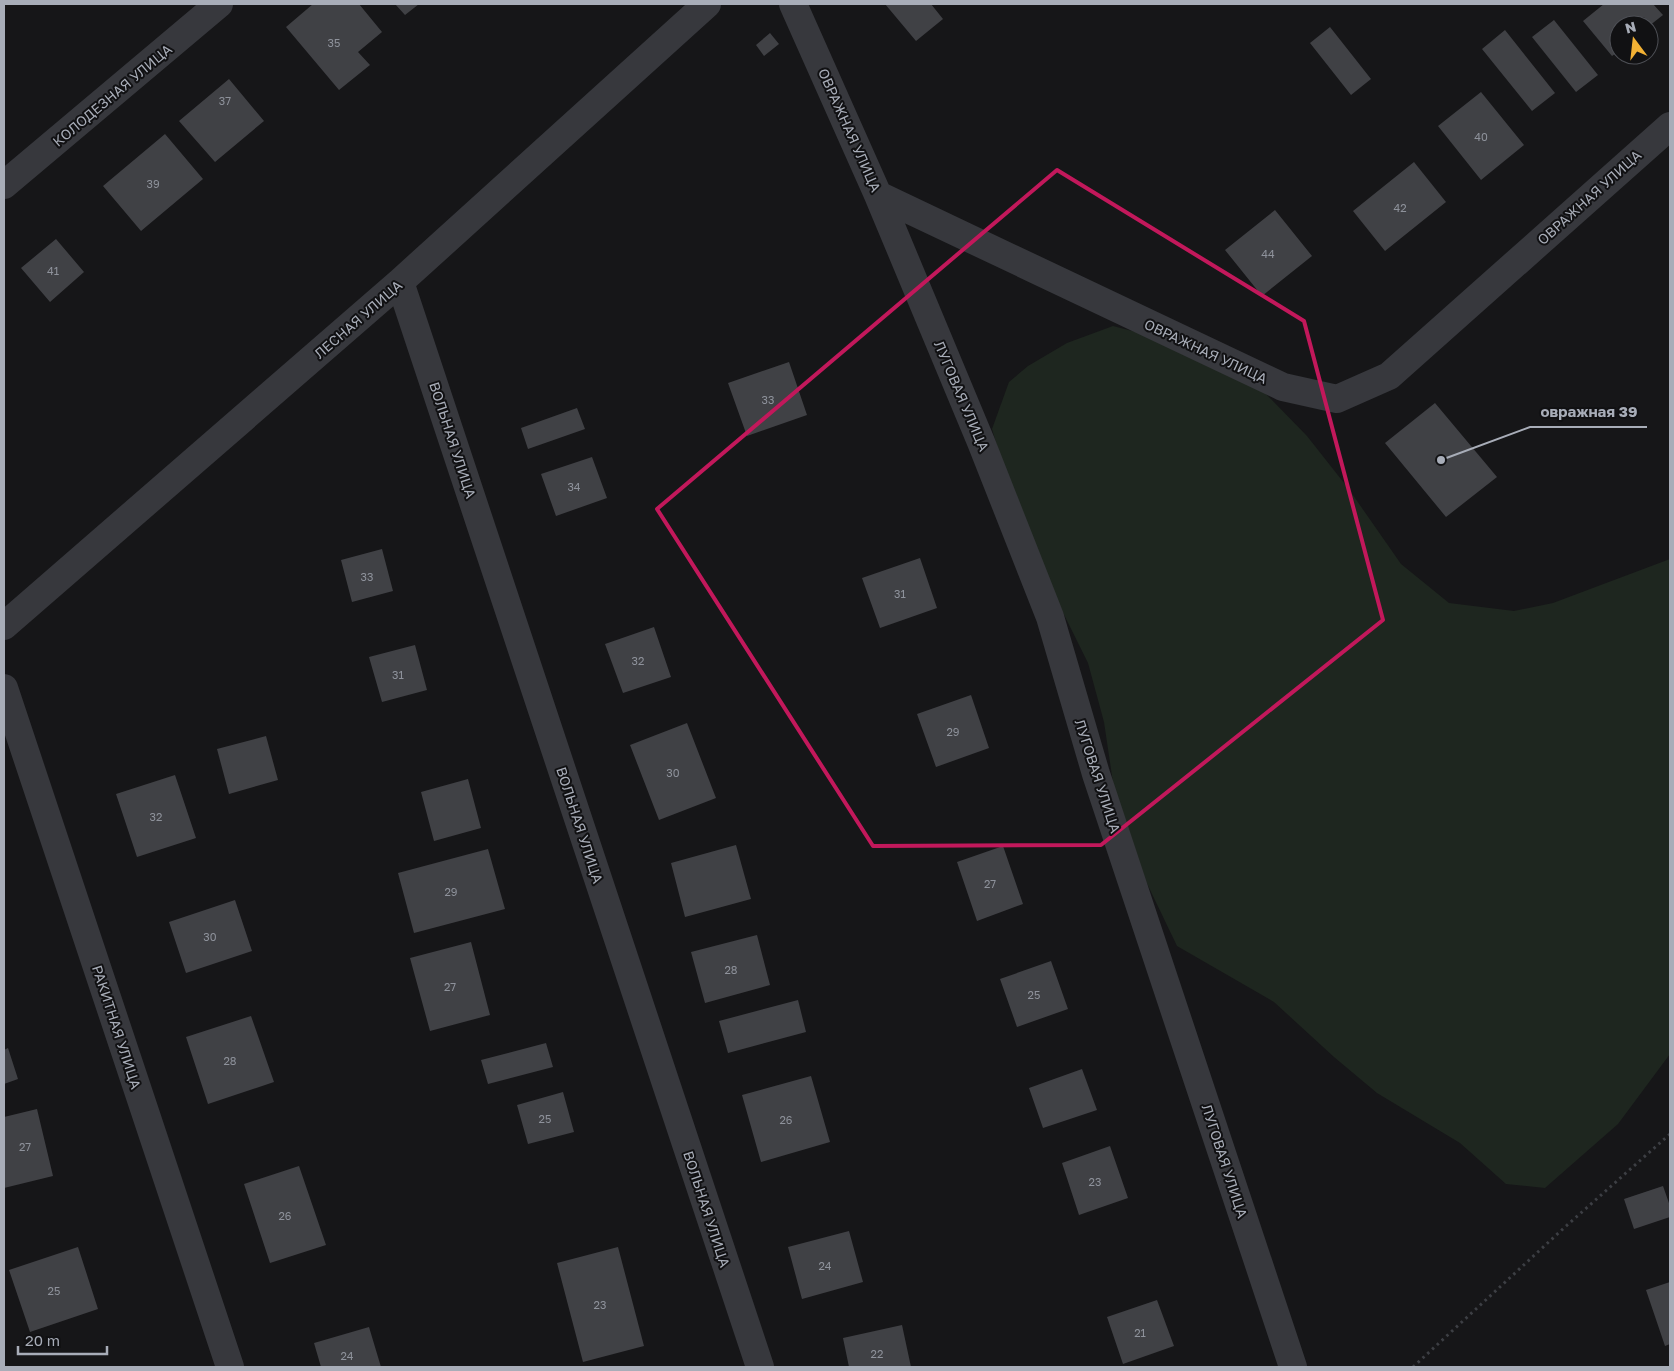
<svg xmlns="http://www.w3.org/2000/svg" width="1674" height="1371" viewBox="0 0 1674 1371" font-family="'Golos Text',sans-serif">
<rect width="100%" height="100%" fill="#161618"/>
<!-- green -->
<path fill="#1e261f" d="M1113,326L1159,338L1265,393L1307,436L1348,488L1401,564L1449,603L1514,611L1553,603L1670,559V1054L1618,1124L1545,1188L1506,1184L1460,1143L1377,1093L1334,1057L1274,1002L1177,946L1141,871L1115,796L1104,722L1088,663L1023,532L992,429L1009,382L1028,366L1067,343Z"/>
<!-- building -->
<path fill="#404145" d="M313,4H359L382,32L358,52L370,65L339,90L286,27Z
M395,4H419L405,15Z
M885,4H931L943,19L916,41Z
M1604,4H1653L1663,15L1649,26V25H1619V51L1612,56L1583,21Z
M1554,20L1598,75L1576,92L1532,37Z
M1330,27L1371,79L1351,95L1310,43Z
M1505,30L1555,93L1532,111L1482,49Z
M770,33L779,44L764,56L756,45Z
M229,79L264,121L215,162L179,121Z
M1481,92L1524,145L1481,180L1438,126Z
M165,134L203,179L141,231L103,186Z
M1414,162L1446,202L1385,251L1353,211Z
M1275,210L1312,256L1262,296L1225,250Z
M56,239L84,272L50,302L21,268Z
M789,362L807,415L747,436L728,383Z
M1435,403L1497,477L1446,517L1385,443Z
M577,408L585,429L528,449L521,428Z
M592,457L607,498L556,516L541,474Z
M382,549L393,591L352,602L341,560Z
M920,558L937,608L880,628L862,578Z
M654,627L671,677L623,693L605,644Z
M415,645L427,690L382,702L369,657Z
M971,695L989,748L936,767L917,714Z
M687,723L716,798L659,820L630,745Z
M266,736L278,780L229,794L217,749Z
M175,775L196,838L137,857L116,794Z
M468,779L481,828L434,841L421,792Z
M736,845L751,899L685,917L671,863Z
M1003,846L1023,904L977,921L957,862Z
M488,849L505,909L414,933L398,873Z
M235,900L252,951L186,973L169,922Z
M757,935L770,985L705,1003L691,952Z
M471,942L490,1015L430,1031L410,958Z
M1051,961L1068,1009L1017,1027L1000,979Z
M798,1000L806,1032L728,1053L719,1021Z
M251,1016L274,1082L208,1104L186,1037Z
M546,1043L553,1067L488,1084L481,1060Z
M8,1048L18,1079L4,1084V1050Z
M1082,1069L1097,1110L1043,1128L1029,1088Z
M811,1076L830,1142L761,1162L742,1095Z
M563,1092L574,1132L528,1144L517,1105Z
M37,1109L53,1176L4,1188V1117Z
M1110,1146L1128,1198L1079,1215L1062,1163Z
M299,1166L326,1245L270,1263L244,1184Z
M1663,1186L1670,1206V1217L1634,1229L1624,1199Z
M849,1231L863,1282L802,1299L788,1247Z
M78,1247L98,1309L30,1332L9,1270Z
M618,1247L644,1346L583,1362L557,1263Z
M1670,1282V1344L1665,1346L1646,1290Z
M1157,1300L1174,1346L1123,1364L1107,1317Z
M902,1325L911,1367H849L843,1338Z
M369,1327L381,1367H321L314,1343Z"/>
<g fill="none" stroke-linecap="round" stroke-linejoin="round">
<!-- path -->
<path stroke="#3d3f44" stroke-width="3" stroke-dasharray="2.5 4" stroke-linecap="butt" d="M1413,1367L1565,1227L1670,1134"/>
<!-- minor -->
<path stroke="#37383d" stroke-width="28" d="M793,4L878,195L1283,387L1337,399L1389,376L1670,126
M4,185L219,4
M878,195L981,442L1050,617L1096,774L1293,1367
M400,282L760,1367
M4,626L400,282L707,4
M4,688L230,1367"/>
</g>
<!-- marked area -->
<path fill="none" stroke="#c2185b" stroke-width="4" stroke-linejoin="round" d="M1057,170L1304,321L1383,620L1101,845L873,846L657,509Z"/>
<g text-anchor="middle" dominant-baseline="central" stroke-width="4" stroke-linejoin="round" paint-order="stroke">
<!-- number labels -->
<g font-size="11" fill="#8e929b">
<text x="334" y="42">35</text>
<text x="225" y="100">37</text>
<text x="1481" y="136">40</text>
<text x="153" y="183">39</text>
<text x="1400" y="207">42</text>
<text x="1268" y="253">44</text>
<text x="53" y="270">41</text>
<text x="768" y="399">33</text>
<text x="574" y="486">34</text>
<text x="367" y="576">33</text>
<text x="900" y="593">31</text>
<text x="638" y="660">32</text>
<text x="398" y="674">31</text>
<text x="953" y="731">29</text>
<text x="673" y="772">30</text>
<text x="156" y="816">32</text>
<text x="990" y="883">27</text>
<text x="451" y="891">29</text>
<text x="210" y="936">30</text>
<text x="731" y="969">28</text>
<text x="450" y="986">27</text>
<text x="1034" y="994">25</text>
<text x="230" y="1060">28</text>
<text x="545" y="1118">25</text>
<text x="786" y="1119">26</text>
<text x="25" y="1146">27</text>
<text x="1095" y="1181">23</text>
<text x="285" y="1215">26</text>
<text x="825" y="1265">24</text>
<text x="54" y="1290">25</text>
<text x="600" y="1304">23</text>
<text x="1140" y="1332">21</text>
<text x="877" y="1353">22</text>
<text x="347" y="1355">24</text>
</g>
<!-- street labels -->
<g font-size="14" fill="#a8adb8" stroke="#111113">
<text transform="translate(112 95) rotate(-40)">КОЛОДЕЗНАЯ УЛИЦА</text>
<text transform="translate(850 130) rotate(66)">ОВРАЖНАЯ УЛИЦА</text>
<text transform="translate(1589 197) rotate(-42)">ОВРАЖНАЯ УЛИЦА</text>
<text transform="translate(358 319) rotate(-41)">ЛЕСНАЯ УЛИЦА</text>
<text transform="translate(1206 351) rotate(25)">ОВРАЖНАЯ УЛИЦА</text>
<text transform="translate(962 396) rotate(67)">ЛУГОВАЯ УЛИЦА</text>
<text transform="translate(453 440) rotate(72)">ВОЛЬНАЯ УЛИЦА</text>
<text transform="translate(1098 776) rotate(72)">ЛУГОВАЯ УЛИЦА</text>
<text transform="translate(580 825) rotate(72)">ВОЛЬНАЯ УЛИЦА</text>
<text transform="translate(117 1027) rotate(72)">РАКИТНАЯ УЛИЦА</text>
<text transform="translate(1225 1161) rotate(72)">ЛУГОВАЯ УЛИЦА</text>
<text transform="translate(707 1209) rotate(72)">ВОЛЬНАЯ УЛИЦА</text>
</g>
</g>
<!-- callouts -->
<path fill="none" stroke="#a8adb8" stroke-width="2" d="M1441 460L1530 427H1647"/>
<circle fill="#a8adb8" stroke="#111113" stroke-width="2" cx="1441" cy="460" r="5"/>
<g font-size="15" text-anchor="middle" font-weight="bold" fill="#a8adb8" stroke="#111113" stroke-width="4" stroke-linejoin="round" paint-order="stroke">
<text x="1589" y="417">овражная 39</text>
</g>
<!-- border -->
<rect width="1674" height="1371" fill="none" stroke="#a8adb8" stroke-width="10"/>
<!-- north arrow -->
<g transform="translate(1634 40) rotate(345)"><circle r="24" fill="#111113" stroke="#4d4f55"/>
<path d="M0-4L9 19L0 12L-9 19Z" fill="#f2b134"/>
<text y="-8" font-size="14" font-weight="bold" text-anchor="middle" fill="#a8adb8">N</text>
</g>
<!-- scale -->
<path d="M18 1346v8h89v-8" fill="none" stroke="#a8adb8" stroke-width="2.5"/>
<text x="25" y="1346" font-size="15" fill="#a8adb8" stroke="#111113" stroke-width="4" paint-order="stroke">20 m</text>
</svg>
